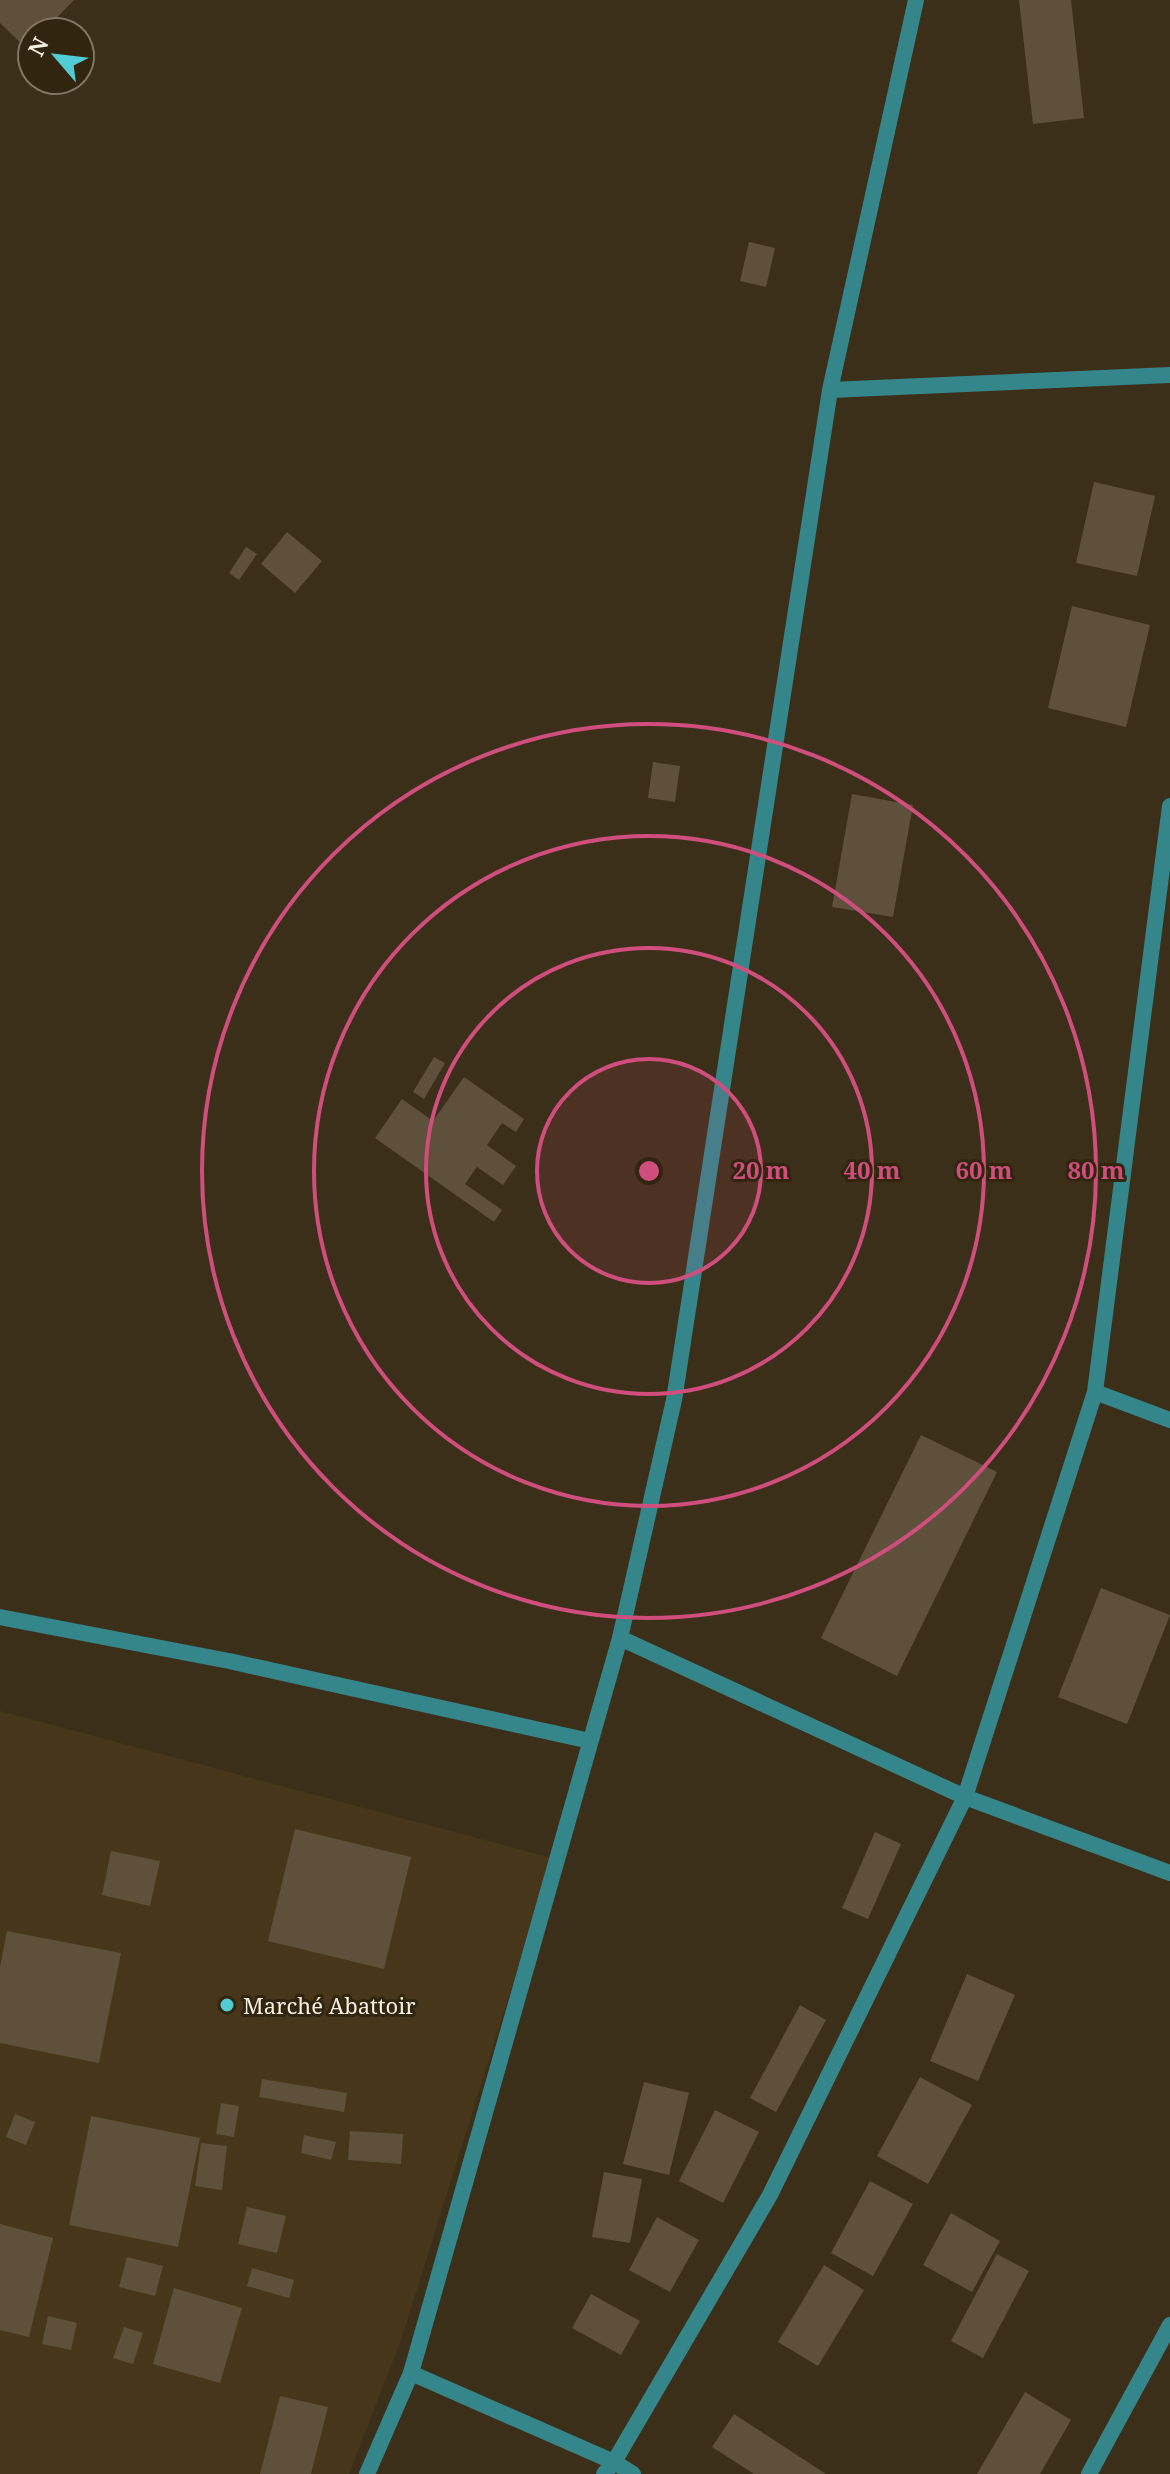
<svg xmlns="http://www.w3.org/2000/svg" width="1170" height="2474" viewBox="0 0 1170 2474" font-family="'Noto Serif',serif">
<rect width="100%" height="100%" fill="#3c2f19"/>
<!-- built -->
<path fill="#47361a" d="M0,1711L552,1858L401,2340L349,2474H0Z"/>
<!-- building -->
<path fill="#5e503a" d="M0,0H74L43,32H32V43L27,49L0,23Z
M1019,0H1071L1084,118L1033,124Z
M749,242L775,248L766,287L740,281Z
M1094,482L1155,496L1137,576L1076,563Z
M287,532L322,561L295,593L261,564Z
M246,547L257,554L239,580L229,573Z
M1072,606L1150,625L1126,727L1048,708Z
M653,762L680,766L675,802L648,798Z
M852,794L913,805L893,917L832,907Z
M434,1057L445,1063L424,1099L413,1092Z
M464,1077L524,1119L516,1132L502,1123L487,1145L516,1166L503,1185L477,1167L465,1184L502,1210L494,1222L375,1138L402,1099L433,1121Z
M921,1435L997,1472L897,1676L821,1638Z
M1101,1588L1170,1615L1127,1724L1058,1697Z
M295,1829L411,1857L384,1969L268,1941Z
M875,1832L901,1844L868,1919L842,1908Z
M111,1851L160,1861L150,1906L102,1895Z
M7,1931L121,1953L99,2063L0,2043V1967Z
M967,1974L1015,1995L978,2081L930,2061Z
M800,2005L826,2020L776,2112L750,2098Z
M920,2077L972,2105L928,2184L877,2156Z
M262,2079L347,2093L344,2112L259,2097Z
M644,2082L689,2093L669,2175L623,2164Z
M221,2103L239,2106L234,2137L216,2134Z
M715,2110L759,2132L723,2203L679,2181Z
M15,2114L35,2122L26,2145L6,2137Z
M91,2116L200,2138L178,2247L69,2225Z
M350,2131L403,2134L401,2164L348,2160Z
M304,2135L336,2142L331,2160L301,2153Z
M201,2143L227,2146L222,2190L195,2186Z
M604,2172L642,2179L630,2243L592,2237Z
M870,2181L913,2204L873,2276L831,2253Z
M247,2207L286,2216L277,2253L238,2244Z
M951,2213L1000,2241L972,2292L923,2265Z
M657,2217L699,2240L670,2292L629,2270Z
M0,2224L53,2238L29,2337L0,2330Z
M997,2254L1029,2271L983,2358L951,2341Z
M127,2257L163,2266L155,2296L119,2287Z
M824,2265L864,2290L818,2366L778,2342Z
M252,2268L294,2280L289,2298L247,2286Z
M174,2288L242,2308L220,2383L153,2364Z
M591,2294L640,2321L621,2355L572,2328Z
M48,2316L77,2323L71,2350L42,2344Z
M124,2327L143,2333L133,2364L113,2358Z
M1025,2392L1071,2420L1040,2474H977Z
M280,2396L328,2407L311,2474H260Z
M734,2414L826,2474H754L712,2447Z"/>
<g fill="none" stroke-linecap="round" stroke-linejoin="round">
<!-- street -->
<path stroke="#34868b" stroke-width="16" d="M830,390L1170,375
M1095,1392L1170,1420
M0,1617L229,1661L590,1741
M620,1638L965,1797L1170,1873
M411,2373L614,2462L633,2474
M367,2474L411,2373L620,1638L674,1400L830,390L916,0
M604,2474L614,2462L770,2195L965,1797L1095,1392L1170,806
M1089,2474L1170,2325"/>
</g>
<!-- distance rings -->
<circle cx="649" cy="1171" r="112" fill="#cf4e7d" fill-opacity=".12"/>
<g fill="none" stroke="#cf4e7d" stroke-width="4">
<circle cx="649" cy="1171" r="112"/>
<circle cx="649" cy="1171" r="223"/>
<circle cx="649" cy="1171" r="335"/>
<circle cx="649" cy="1171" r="447"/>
</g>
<!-- markers -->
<circle fill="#51ccd5" stroke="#31250f" stroke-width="3" cx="227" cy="2005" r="8"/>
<g text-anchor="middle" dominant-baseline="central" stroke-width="6" stroke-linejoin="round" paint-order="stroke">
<!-- poi labels -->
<g font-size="22" fill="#f7efe2" stroke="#31250f" text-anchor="start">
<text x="243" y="2005">Marché Abattoir</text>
</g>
</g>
<circle cx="649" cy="1171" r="12" fill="#cf4e7d" stroke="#31250f" stroke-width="4"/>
<g font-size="24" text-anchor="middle" font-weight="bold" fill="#cf4e7d" stroke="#31250f" stroke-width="6" stroke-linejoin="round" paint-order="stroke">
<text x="761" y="1179">20 m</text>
<text x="872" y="1179">40 m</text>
<text x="984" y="1179">60 m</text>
<text x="1096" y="1179">80 m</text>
</g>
<!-- north arrow -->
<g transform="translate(56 56) rotate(298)"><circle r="38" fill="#31250f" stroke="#807663" stroke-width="2"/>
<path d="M0-6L14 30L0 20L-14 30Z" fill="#51ccd5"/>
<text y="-12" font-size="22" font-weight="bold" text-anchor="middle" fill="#f7efe2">N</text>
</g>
</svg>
